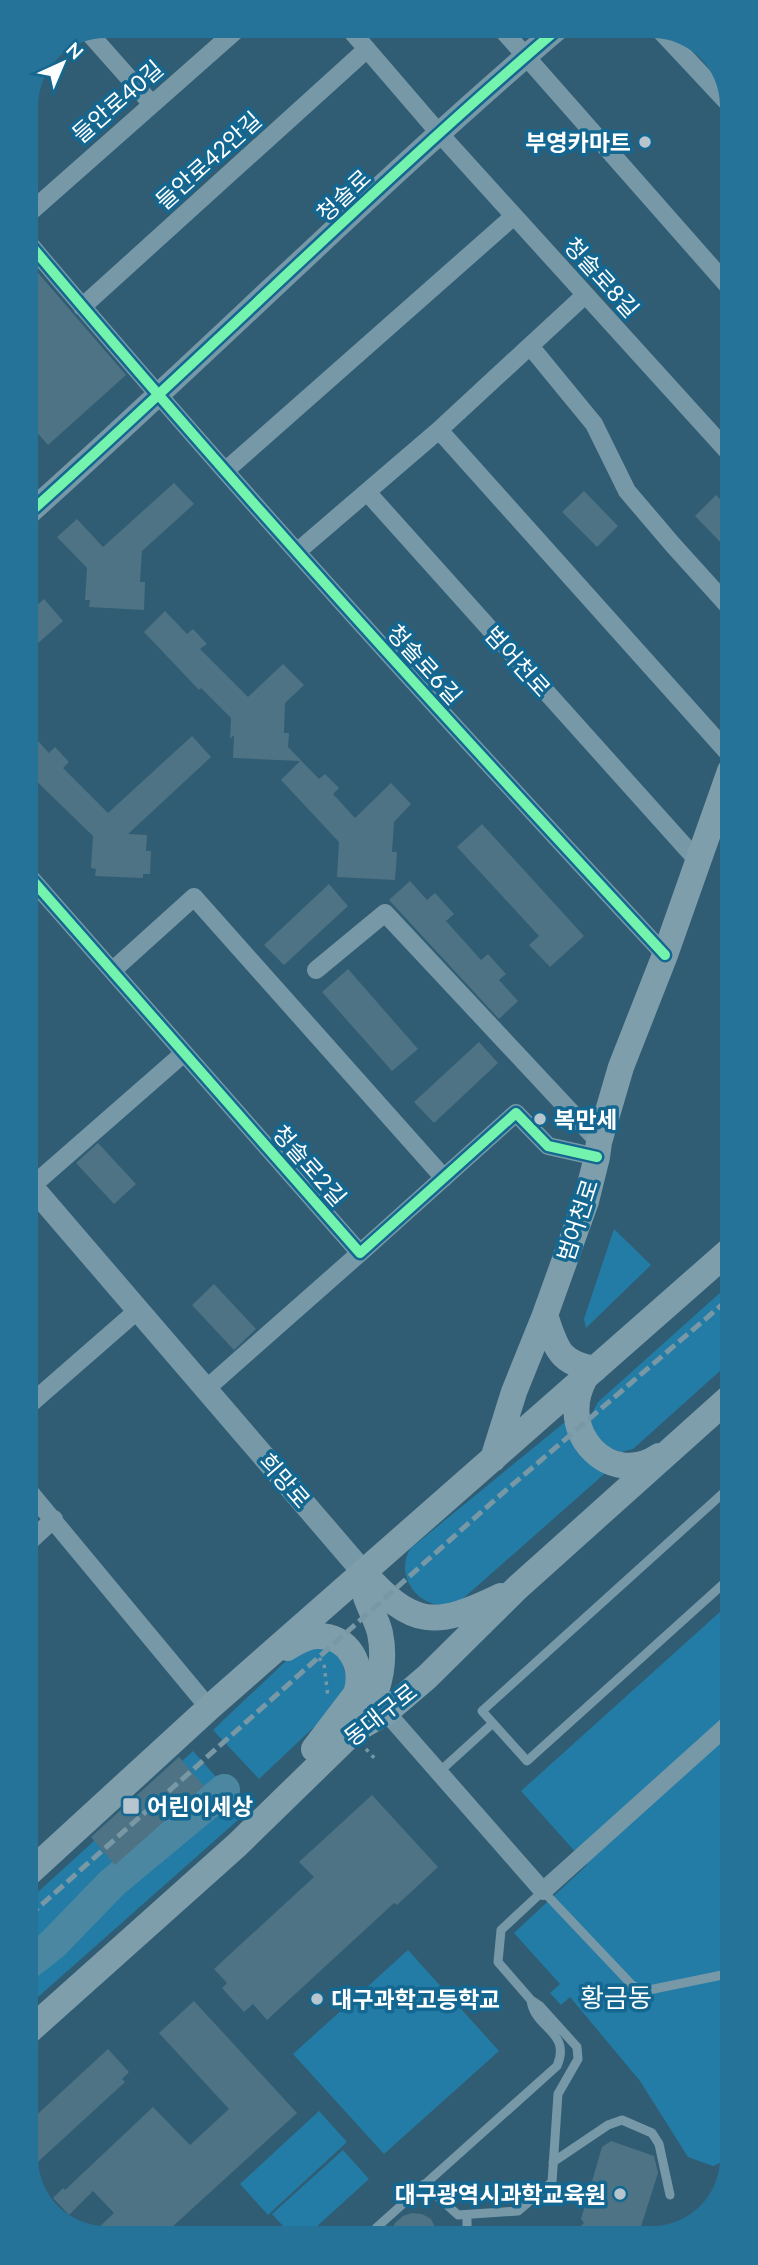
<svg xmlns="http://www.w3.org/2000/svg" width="758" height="2265" viewBox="0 0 758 2265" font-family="Lato,'Noto Sans KR',sans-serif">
<rect width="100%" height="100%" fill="#305d73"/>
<!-- green -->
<path fill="#237ca5" d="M614,1229L651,1265L586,1328L584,1319Z
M731,1283V1361L633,1449L621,1452L600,1445L589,1419L598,1402Z
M571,1417C570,1453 577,1458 611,1468L458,1603C450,1604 439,1606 431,1603C409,1595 397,1568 411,1548Z
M731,1602L732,2153L729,2159L713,2166L688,2157L640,2081L570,1997L561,2005L550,1993L560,1984L514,1933L587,1865L521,1791Z
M304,1644L338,1646L350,1693L259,1779L213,1730Z
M193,1751L247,1812L29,2005V1900Z
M408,1950L499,2051L384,2154L293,2054Z
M319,2111L347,2142L268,2215L240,2184Z
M343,2150L369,2179L304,2238H294L272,2214Z"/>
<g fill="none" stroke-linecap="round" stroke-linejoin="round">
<!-- river -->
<path stroke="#4c87a2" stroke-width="32" d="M29,1963L52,1945L112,1883L224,1790"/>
</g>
<!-- building -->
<path fill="#4e7384" d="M27,260L126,375L48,445L27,421Z
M174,483L194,504L142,551L140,582H145L144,610L89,607L90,600H85L87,568L57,537L77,519L103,547Z
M584,491L618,526L597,547L562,512Z
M716,495L730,510V552L695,516Z
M44,599L63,621L27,653V614Z
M165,611L187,634L193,629L207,644L200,649L248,697L283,664L304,685L285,703L284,733H289L288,747L319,779L325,774L339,788L333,794L355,818L391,783L411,804L394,822L392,852H397L395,880L337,877L339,842L281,780L300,761L233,758L234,735L230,739L231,718L201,688L199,690L144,632Z
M27,729L49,753L55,747L69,762L63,768L108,813L192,736L211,757L128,834L147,835L146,851H151L150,874H143V878L95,876L96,869L91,868L93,836L27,772Z
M482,824L584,936L550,967L529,945L539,936L457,847Z
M410,881L427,900L435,893L454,914L446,921L481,960L488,954L506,974L499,980L518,1001L499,1019L389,900Z
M329,884L348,906L284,965L264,945Z
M348,969L418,1049L392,1071L322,992Z
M479,1042L498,1063L434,1123L414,1102Z
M98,1143L136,1184L114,1204L76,1163Z
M214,1284L256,1329L234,1350L192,1305Z
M179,1757L204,1786L115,1865L91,1837Z
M372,1795L438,1867L397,1905L394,1903L267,2020L253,2004L244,2012L222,1988L227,1983L214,1969L314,1877L299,1862Z
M194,2001L297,2113L160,2238L101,2239L91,2235L114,2213L93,2191L69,2215L53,2198L63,2188L65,2190L153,2107L190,2145L229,2109L159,2033Z
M108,2049L129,2072L122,2079L125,2082L29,2170V2122Z
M611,2141L654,2156L658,2173L638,2236L569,2237L584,2223L581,2219L602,2147Z
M412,2213L422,2214L431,2219L440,2237H389L395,2223L403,2216Z"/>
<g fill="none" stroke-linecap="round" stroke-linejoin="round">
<!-- path -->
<path stroke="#7798a7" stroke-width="3.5" stroke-dasharray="3.5 5" stroke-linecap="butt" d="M319,1658L324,1664L328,1697
M366,1749L377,1761"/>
<!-- service -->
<path stroke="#7798a7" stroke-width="9" d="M731,1486L482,1711L527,1761L731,1577
M439,1772L493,1723
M531,2000L498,1962L501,1930L543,1891L632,1985L644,1991L732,1973
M553,2162L608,2125L622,2120L652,2133L659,2144L670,2195
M376,2228L557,2066C572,2031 534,2029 531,2000L540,2006L577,2047L578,2059L558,2094L552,2182L518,2211L458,2215L424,2184
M467,2237V2215"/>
<!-- minor -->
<path stroke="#7798a7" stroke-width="18" d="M347,26L439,133L730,454
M499,26L729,287
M656,26L729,104
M89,33L151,103
M27,215L241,26
M27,241C232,485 448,721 665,955
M82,307L367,49
M530,346L594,424L627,491L673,545L730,608
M439,430L730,755
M225,471L514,216
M367,492L697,860
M298,551L439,430L585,295
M27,874L360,1253L516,1113L548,1146L597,1157
M316,970L385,913L599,1142
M112,971L194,897L444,1178
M32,1186L184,1053
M206,1389L360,1253
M28,1406L138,1310
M28,1490L209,1708
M28,1543L54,1519
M386,1712L543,1891L731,1722"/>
<!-- tertiary -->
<path stroke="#7798a7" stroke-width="23" d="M27,515C207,354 377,183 561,26
M28,1182L363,1572"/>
<!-- secondary -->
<path stroke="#7f9eac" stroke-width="26" d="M545,1315C556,1347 558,1363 595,1369
M585,1378C555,1432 610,1489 659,1456
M493,1459L514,1392L545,1315L586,1201L597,1157L599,1142L621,1067L665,955L730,771
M363,1572C413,1628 435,1628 501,1596
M287,1648C297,1642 306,1636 317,1636C349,1635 365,1666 356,1694L314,1749
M358,1727C377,1698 387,1667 380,1633C377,1620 370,1609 366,1597C364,1590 364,1582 363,1575
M29,1873L209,1708L731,1249
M29,2031L237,1845L355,1730L386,1712L427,1677L517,1588L731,1396"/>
<!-- rail -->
<path stroke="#7998a6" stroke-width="5" stroke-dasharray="12 5" stroke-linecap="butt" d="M29,1916L497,1498L731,1297"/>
<!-- cycleway casing -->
<g stroke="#136790" stroke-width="15">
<path id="cycleway" d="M27,241C232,485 448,721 665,955
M27,515C207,354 377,183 561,26
M27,874L360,1253L516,1113L548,1146L597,1157"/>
</g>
<!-- cycleway -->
<use href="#cycleway" stroke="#73f3ae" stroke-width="10"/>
</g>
<!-- markers -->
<g fill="#b7c6ce" stroke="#136790" stroke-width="2.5">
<circle cx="645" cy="142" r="7"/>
<circle cx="540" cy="1119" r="7"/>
<rect x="122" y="1797" width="18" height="18" rx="3.5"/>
<circle cx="317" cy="1999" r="7"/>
<circle cx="620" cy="2194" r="7"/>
</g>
<g text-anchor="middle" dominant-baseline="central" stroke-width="7" stroke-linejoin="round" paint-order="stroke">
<!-- street labels -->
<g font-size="23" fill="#fff" stroke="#136790">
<text transform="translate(117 101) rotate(-41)">들안로40길</text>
<text transform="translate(208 160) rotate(-42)">들안로42안길</text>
<text transform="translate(343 195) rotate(-43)">청솔로</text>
<text transform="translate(602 277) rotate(48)">청솔로8길</text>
<text transform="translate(518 661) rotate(48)">범어천로</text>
<text transform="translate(425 664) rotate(48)">청솔로6길</text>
<text transform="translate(310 1165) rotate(49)">청솔로2길</text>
<text transform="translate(577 1220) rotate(-72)">범어천로</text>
<text transform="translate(285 1480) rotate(49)">희망로</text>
<text transform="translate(380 1714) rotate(-38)">동대구로</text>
</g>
<!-- poi labels -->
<g font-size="23" font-weight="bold" fill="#fff" stroke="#136790" text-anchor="start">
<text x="631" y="142" text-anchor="end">부영카마트</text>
<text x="554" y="1119">복만세</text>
<text x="147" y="1806">어린이세상</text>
<text x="331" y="1999">대구과학고등학교</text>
<text x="606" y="2194" text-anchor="end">대구광역시과학교육원</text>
</g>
<!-- quarter labels -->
<g font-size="26" fill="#fff" stroke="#136790">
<text x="616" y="1997">황금동</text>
</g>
</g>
<!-- crop -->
<path d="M0 0H758V2265H0ZM106 38H652A68 68 0 0 1 720 106V2158A68 68 0 0 1 652 2226H106A68 68 0 0 1 38 2158V106A68 68 0 0 1 106 38Z" fill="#267399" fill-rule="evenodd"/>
<!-- north arrow -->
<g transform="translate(63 63) rotate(44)" stroke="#136790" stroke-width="5" paint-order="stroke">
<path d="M0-5L12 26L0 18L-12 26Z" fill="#ffffff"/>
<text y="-10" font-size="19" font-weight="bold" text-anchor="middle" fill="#ffffff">N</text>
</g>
</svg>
